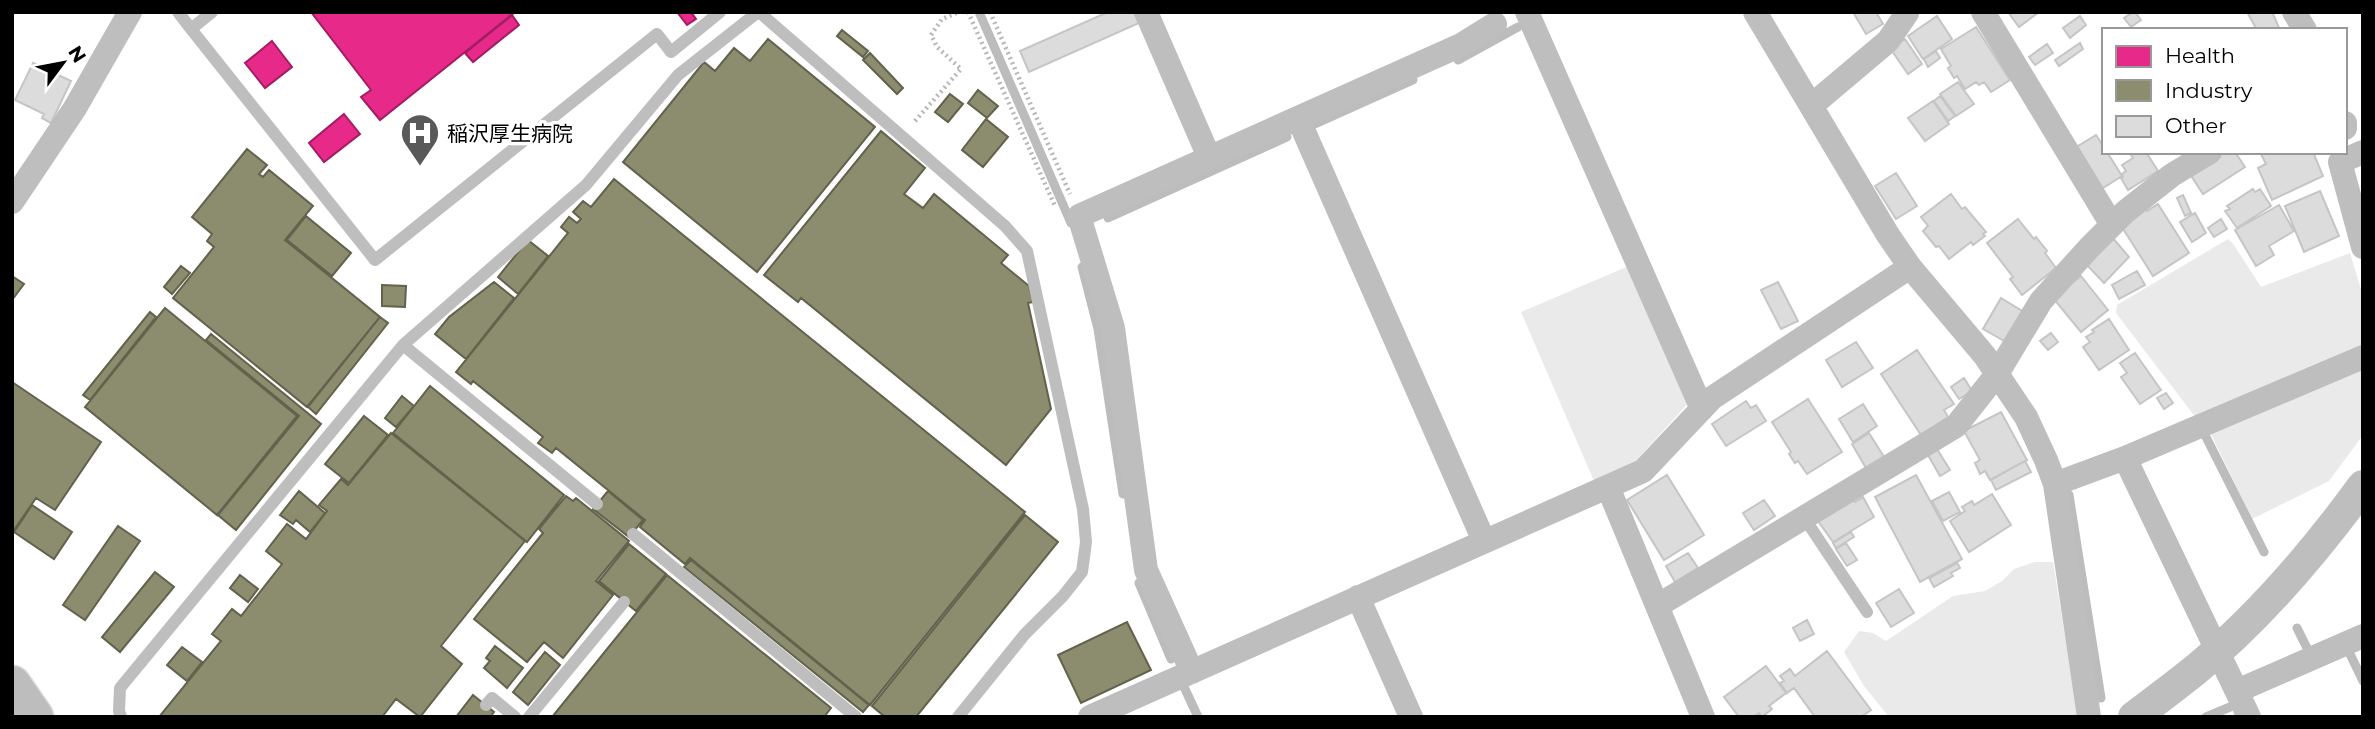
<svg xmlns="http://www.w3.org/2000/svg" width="2375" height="729" viewBox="0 0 2375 729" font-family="Montserrat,'Noto Sans JP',sans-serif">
<rect width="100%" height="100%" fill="#fff"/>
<!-- green -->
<path fill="#eaeaea" d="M2228,239L2234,245L2261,287L2350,253L2363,296V346L2196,418L2116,313L2117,305Z
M1631,265L1691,400L1633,464L1594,481L1521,312Z
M2363,366V435L2329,481L2252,519L2209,430Z
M2035,562H2053L2078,717H1889L1864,686L1844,652L1859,631L1873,633L1886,641L1953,596L1985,591L2002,581L2014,569Z"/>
<!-- health -->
<path fill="#e7298a" stroke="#a21d61" stroke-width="2" d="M311,12H515L380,120L361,97L371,90Z
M677,12H691L696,19L687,25Z
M512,15L519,25L473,62L465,53Z
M272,41L292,67L265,88L245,63Z
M344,114L360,134L324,162L309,143Z"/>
<!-- industry -->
<path fill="#8c8c6e" stroke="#62624d" stroke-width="2" d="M842,30L868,51L863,57L837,36Z
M768,39L875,127L757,272L623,162L704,62L715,71L734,48L750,61Z
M870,53L903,88L897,94L863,60Z
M978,90L998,106L987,118L968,103Z
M950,94L963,104L948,122L935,112Z
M986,119L1008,137L983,167L962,150Z
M881,131L925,168L904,194L923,208L934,194L1008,255L1001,263L1029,286L1033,302L1028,303L1051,409L1006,465L801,298L798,302L764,275Z
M247,149L267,165L259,174L263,177L269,170L313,206L285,240L380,317L307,407L173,298L214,247L207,241L212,234L192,217Z
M614,179L1025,512L870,705L690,558L685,564L640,527L645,520L556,448L552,453L538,443L543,437L473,381L471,384L456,372L568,233L561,227L569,217L577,223L581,219L573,212L583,201L591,207Z
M306,216L351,253L332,276L287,240Z
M528,240L548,256L518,294L498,277Z
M181,266L190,273L172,294L164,287Z
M12,276L24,284L12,300Z
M494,282L514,298L466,359L435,334L449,317Z
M382,285L406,286L405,307L382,306Z
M165,308L297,416L217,515L85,407Z
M150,312L156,317L90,400L83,395Z
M380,317L388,323L316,414L308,407Z
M211,334L321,424L236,530L218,515L299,416L206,340Z
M12,382L101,442L55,510L36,498L12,533Z
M430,386L564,495L527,542L393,433Z
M402,396L414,406L396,427L385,418Z
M364,416L388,435L349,483L325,464Z
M391,433L525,541L441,646L462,664L420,717L396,699L382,717H159L221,641L212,634L232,609L241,616L282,564L266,551L287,524L306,539L327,511L319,505L341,479L348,485Z
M299,491L325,513L310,532L296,520L293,524L280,515Z
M608,491L643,520L629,537L593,509Z
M566,496L573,501L576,498L629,541L596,581L613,595L563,658L544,642L527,662L474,619L543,533L539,529Z
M32,505L72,532L54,559L14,532Z
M1025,515L1058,542L916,717H885L872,706Z
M118,526L140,541L85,620L63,605Z
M629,544L666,574L636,611L599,581Z
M691,560L869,705L863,712L684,567Z
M155,572L174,587L120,652L102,637Z
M240,575L258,589L248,602L230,588Z
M667,575L831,708L824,717H552Z
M1127,622L1151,670L1081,703L1058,655Z
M495,646L523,668L507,688L484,668L490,661L486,658Z
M182,647L202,662L187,681L167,665Z
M545,652L560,665L528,705L513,692Z
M473,695L494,712L490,717H456Z"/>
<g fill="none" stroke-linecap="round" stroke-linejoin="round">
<!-- stream -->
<path stroke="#bcbcbc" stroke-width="9" d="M979,12L1071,223
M1458,60L1518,27
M1315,124L1413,80
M1108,218L1287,137
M1082,267L1098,329L1123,494
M2206,437L2264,552
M2069,495L2101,698
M1139,583L1171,659
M2297,628L2308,650
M2350,654L2363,681
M1185,689L1198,717
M2206,717L2230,707"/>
</g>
<!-- building -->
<path fill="#dcdcdc" stroke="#c5c5c5" stroke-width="2" d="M1108,12H1134L1139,23L1029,72L1020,51Z
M1853,12H1876L1883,24L1866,34Z
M2008,12H2039L2019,27Z
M2133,12H2135L2141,20L2131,27L2124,18Z
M2247,12H2274L2273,14L2280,30H2257Z
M1937,16L1952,39L1923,59L1908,36Z
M2080,16L2086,25L2070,38L2063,28Z
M1976,27L2010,80L1991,92L1984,82L1979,85L1976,82L1965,89L1957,76L1954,78L1948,68L1951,66L1941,49Z
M1905,39L1922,64L1908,74L1890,48Z
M2080,43L2083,49L2059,66L2055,60Z
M2047,44L2053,53L2035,65L2029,57Z
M1936,51L1940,58L1928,67L1924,59Z
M33,63L71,81L51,123L42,118L44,114L15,100Z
M1958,82L1974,104L1956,116L1940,94Z
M1940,96L1955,116L1948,121L1934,101Z
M1933,101L1949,124L1925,141L1908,118Z
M2096,135L2104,147V152H2107L2122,176L2100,190L2073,149Z
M2134,152H2146L2158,171L2128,190L2121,178L2123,177L2122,174L2126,171L2122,165L2133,158L2131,155Z
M2225,152H2235L2245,167L2203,194L2190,174Z
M2260,152H2313L2323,176L2272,200L2258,168L2266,164Z
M1896,173L1917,206L1896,219L1875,186Z
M2253,189L2255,192L2260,189L2271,206L2237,228L2225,211L2230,209L2227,206Z
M2320,191L2339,236L2304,252L2285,206Z
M1951,194L1962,209L1965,207L1986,232L1983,234L1985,236L1973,245L1971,242L1949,259L1939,246L1936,247L1923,231L1928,226L1921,217Z
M2183,195L2191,213L2185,216L2177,198Z
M2158,204L2189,253L2153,276L2120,224L2145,207L2147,211Z
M2279,205L2294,231L2269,246L2274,255L2256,266L2235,230Z
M2195,213L2206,233L2192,242L2180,222Z
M2018,219L2034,239L2036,237L2047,251L2045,253L2056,268L2022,295L2010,279L2013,277L1987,243Z
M2221,219L2227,229L2214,237L2208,228Z
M2112,237L2129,257L2104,283L2086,264Z
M2137,271L2145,285L2119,299L2112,285Z
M2081,276L2108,310L2081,332L2053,298Z
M1778,282L1798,321L1781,329L1761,290Z
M2001,298L2024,312L2006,342L1983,329Z
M2109,319L2129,350L2099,370L2083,347L2090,342L2086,337L2094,332L2092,330Z
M2051,333L2058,342L2048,350L2040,341Z
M1856,342L1873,368L1842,387L1826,360Z
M1917,350L1954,404L1944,410L1948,417L1921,435L1881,374Z
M2135,353L2161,390L2140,404L2121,377L2127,373L2120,363Z
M1964,378L1972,391L1959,399L1951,387Z
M2166,393L2173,403L2164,409L2157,398Z
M1808,399L1842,452L1807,474L1798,461L1795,463L1789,454L1791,452L1772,422Z
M1746,401L1751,408L1756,405L1766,421L1726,446L1712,424Z
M1863,404L1877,426L1853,442L1839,419Z
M2001,412L2027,460L1990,480L1985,471L1980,474L1975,463L1980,460L1964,431Z
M1869,433L1884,457L1866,468L1852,444Z
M1937,449L1950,470L1940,476L1928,455Z
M2025,461L2031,472L1996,490L1991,480Z
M1667,475L1704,535L1664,560L1627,500Z
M1916,475L1962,559L1920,582L1875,497Z
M1949,492L1960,512L1943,521L1932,501Z
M1992,494L2011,525L1969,552L1950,521L1965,511L1962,507L1972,501L1974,505Z
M1863,497L1874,517L1833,542L1818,521L1853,500L1855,502Z
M1764,500L1775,516L1754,530L1743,513Z
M1851,532L1854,537L1836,548L1833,543Z
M1846,543L1857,560L1847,566L1836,549Z
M1688,553L1698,568L1675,582L1666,566Z
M1957,563L1960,568L1951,573L1953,576L1934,587L1929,578Z
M1899,589L1914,613L1891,627L1876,603Z
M1807,620L1814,634L1800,641L1793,628Z
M1827,651L1871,710L1861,717H1815L1794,688L1787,693L1780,683L1784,681L1780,676L1790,669L1795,676Z
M1766,666L1786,693L1769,706L1772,709L1762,717L1759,713L1754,717H1739L1724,697Z"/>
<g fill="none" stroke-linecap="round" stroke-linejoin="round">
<!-- primary casing -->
<g stroke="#dbdbdb" stroke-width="41">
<path id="primary" d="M12,685L34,717"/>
</g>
<!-- path -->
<path stroke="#b8b8b8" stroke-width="4.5" stroke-dasharray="2 3.5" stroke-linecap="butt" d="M968,12L1055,206
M990,12L1070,194
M915,121L961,69L937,47L931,35L942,19L959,12"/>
<!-- service -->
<path stroke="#bebebe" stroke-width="12" d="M178,12L191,29L212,12
M759,12L1005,226L1027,251L1083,509L1086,542L1082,572L1063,596L1025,634L958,717
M191,29L375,260L657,34L671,52L720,12
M403,345L597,504
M1805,519L1867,612
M633,534L856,717
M486,705L492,698L515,717
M121,717L119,711L120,688L403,345L586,185L678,75L758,12
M529,717L624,602"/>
<!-- minor -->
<path stroke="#bebebe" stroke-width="24" d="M1146,12L1209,157
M1527,12L1702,409
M1755,12L1888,235L1910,267L1985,356L2026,417L2046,460L2055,484L2089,717
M1983,12L2112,225
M2294,12L2305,30
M1811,106L1888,41L1907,13
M1298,118L1484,541
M2345,123V128
M2363,152L2340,162L2363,247
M12,202L75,108L130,12
M2125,458L2249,717
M2055,484L2125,458L2363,357
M1608,487L1703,717
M1358,597L1411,717
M1657,606L1956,426L1997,374L2041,301L2089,248L2125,212L2172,175L2210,152
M1192,672L1146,570L1113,328L1079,216L1461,45L1495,24
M2237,691L2363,636
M1090,717L1643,471L1712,398L1910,267"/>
<!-- tertiary -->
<path stroke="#bebebe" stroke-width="32" d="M2134,717C2154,702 2174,687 2194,671C2258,619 2314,553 2363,486"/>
<!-- primary -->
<use href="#primary" stroke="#bdbdbd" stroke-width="38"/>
</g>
<!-- icons -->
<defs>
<g id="hospital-pin" transform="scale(2.0125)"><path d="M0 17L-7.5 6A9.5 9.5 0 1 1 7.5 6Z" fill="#595959" stroke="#fff"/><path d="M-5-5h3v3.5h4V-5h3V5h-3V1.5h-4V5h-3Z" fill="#fff"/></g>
</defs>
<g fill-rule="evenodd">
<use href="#hospital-pin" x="420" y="133"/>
</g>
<g text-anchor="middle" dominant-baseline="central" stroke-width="7" stroke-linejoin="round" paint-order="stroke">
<!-- poi labels -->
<g font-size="21" fill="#000" stroke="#fff" text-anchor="start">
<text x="447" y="133">稲沢厚生病院</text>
</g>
</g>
<!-- border -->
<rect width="2375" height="729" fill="none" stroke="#000000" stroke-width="28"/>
<!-- legend -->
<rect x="2102" y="28" width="245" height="126" fill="#ffffff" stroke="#999999" stroke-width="2"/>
<rect x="2116" y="46" width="35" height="21" fill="#e7298a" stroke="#999999" stroke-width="2"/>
<text x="2165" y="63" font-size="21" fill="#000000">Health</text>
<rect x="2116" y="80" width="35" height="21" fill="#8c8c6e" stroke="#999999" stroke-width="2"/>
<text x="2165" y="98" font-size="21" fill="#000000">Industry</text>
<rect x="2116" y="116" width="35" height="21" fill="#dcdcdc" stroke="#999999" stroke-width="2"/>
<text x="2165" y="133" font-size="21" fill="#000000">Other</text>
<!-- north arrow -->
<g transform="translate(63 63) rotate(58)" stroke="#ffffff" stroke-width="5" paint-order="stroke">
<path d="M0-5L12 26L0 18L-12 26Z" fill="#000000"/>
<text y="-10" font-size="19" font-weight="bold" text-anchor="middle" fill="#000000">N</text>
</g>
</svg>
